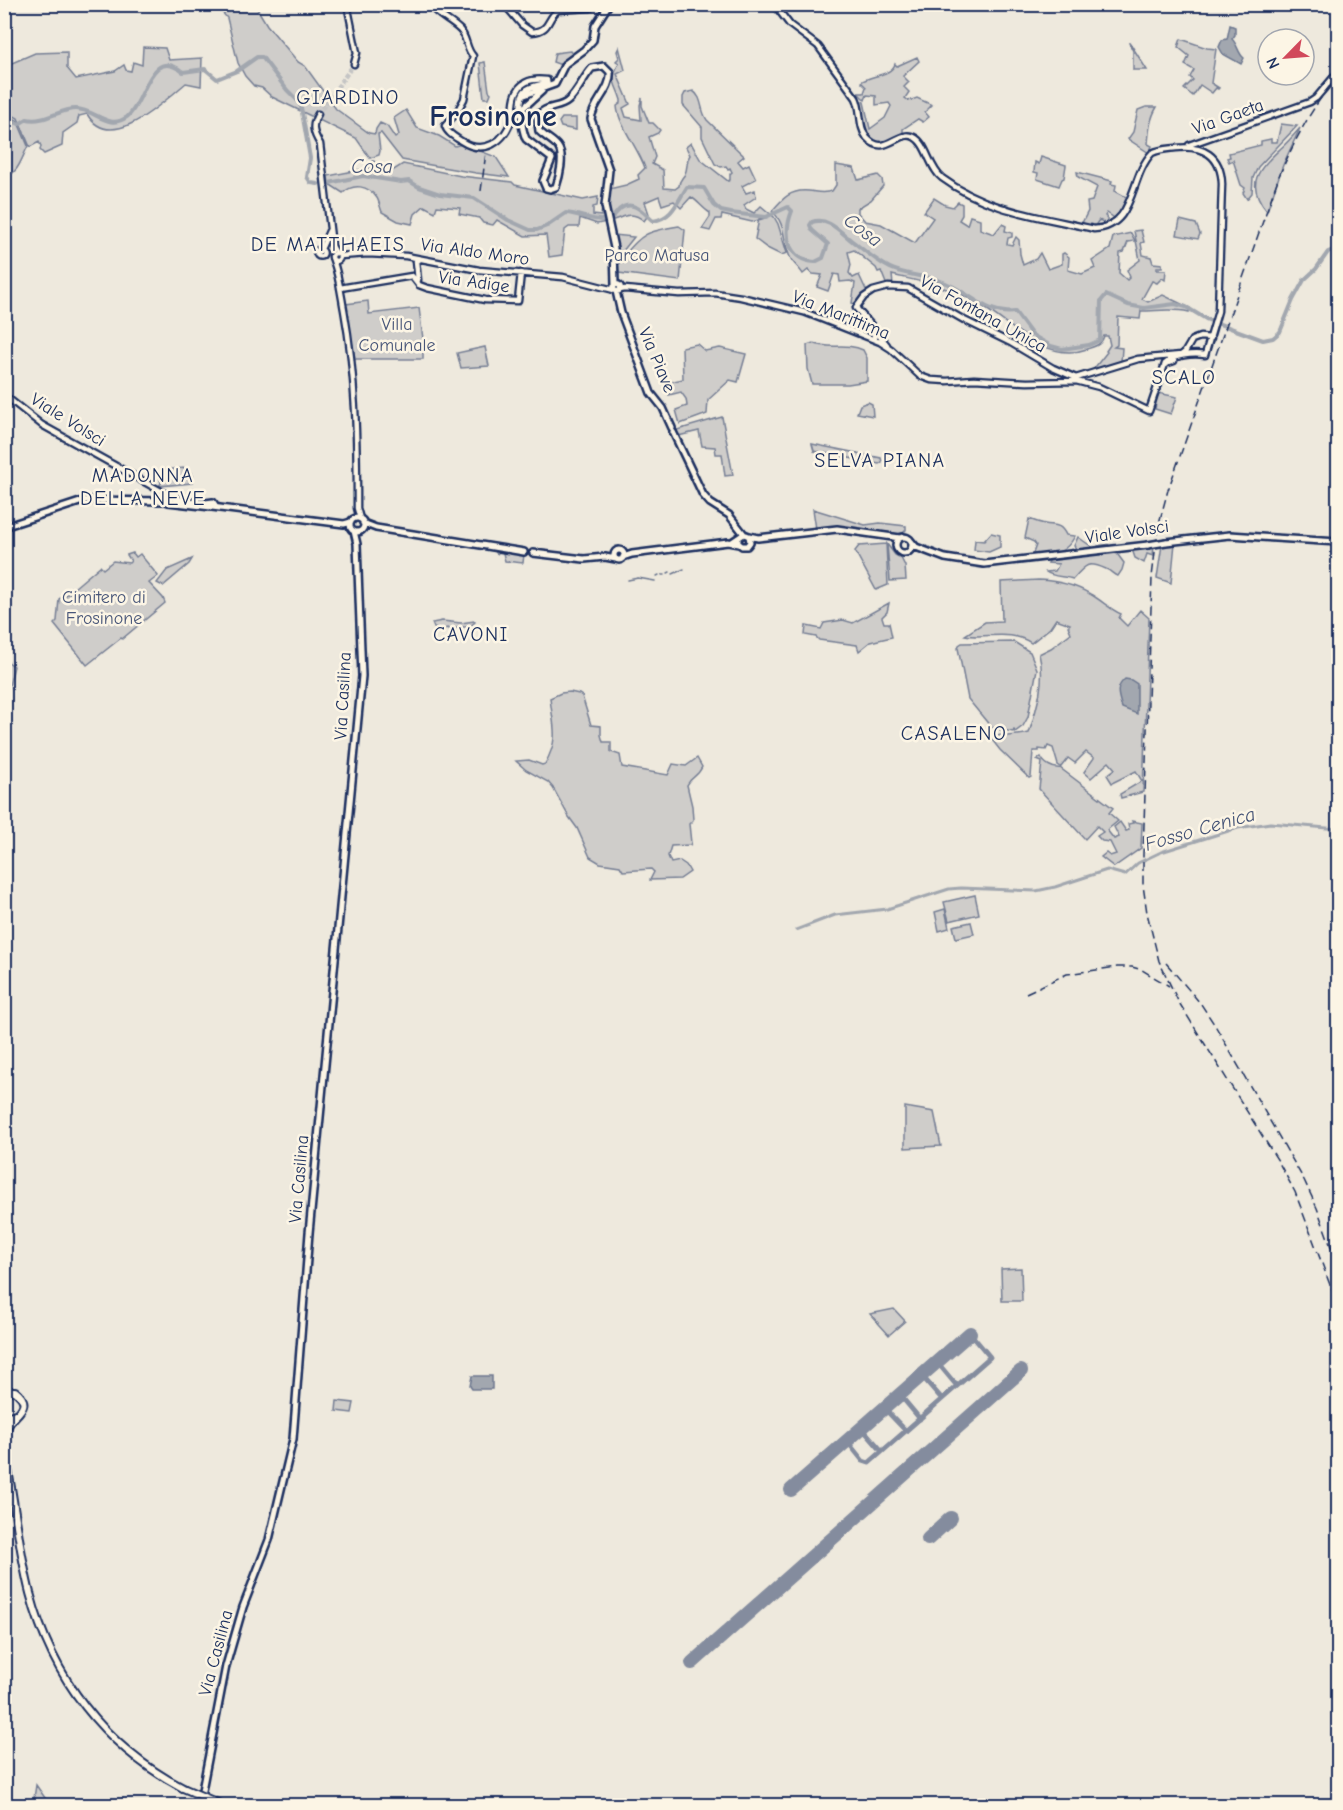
<svg xmlns="http://www.w3.org/2000/svg" width="1343" height="1810" viewBox="0 0 1343 1810" font-family="'Comic Neue',sans-serif">
<rect width="100%" height="100%" fill="#eee9dd"/>
<filter id="ink" filterUnits="userSpaceOnUse"><feTurbulence type="fractalNoise" baseFrequency=".0167" numOctaves="2"/><feDisplacementMap in="SourceGraphic" scale="12" xChannelSelector="R" yChannelSelector="G"/><feConvolveMatrix kernelMatrix="1 2 1 2 8 2 1 2 1" color-interpolation-filters="sRGB"/></filter>
<g filter="url(#ink)">
<!-- green -->
<path fill="#cfcdca" stroke="#757e94" stroke-width="1.5" d="M216,5H255L267,25L298,62L305,66L336,109L369,133L375,134L376,129L380,123L387,126L395,138L399,135L394,118L406,110L417,128L439,136L455,146L462,144L496,157L509,177L476,173L402,160L381,133L378,134L380,151L379,155L370,158L356,138L272,97L262,88L254,86L245,76L238,63L227,18Z
M1181,39L1207,48L1216,49L1211,83L1219,88L1218,89L1216,88L1212,93L1200,85L1193,96L1184,89L1193,80L1190,77L1194,70L1185,65L1189,56L1178,47Z
M1129,43H1130L1147,70H1133V51Z
M143,47L165,48L169,60L202,58L201,86L186,83C164,101 111,155 87,114L79,116L77,123L63,133L62,146L44,154L40,150L41,146L39,142L30,147L18,118L5,111V66L35,53L67,52V68L76,79L115,71L124,65L126,70L131,71L133,62L142,65Z
M619,47L625,70L617,74L630,104L623,108L626,117L641,120L640,105L642,98V106L649,123H653L660,130L658,133L649,137L655,157L652,164L663,170L664,188L675,189L679,186C679,180 682,179 685,174C688,167 686,161 690,155L686,147L691,143L700,159L728,181L730,180V174L732,172L730,168L728,169L726,166L721,167L715,164L702,137V127L683,105V97L685,93L693,91C703,97 700,111 707,120L744,156L738,161L743,167L749,164L756,179L742,186L746,193L755,190L756,197L744,205L746,209L754,213L761,206L774,217L778,224L787,253L781,255L767,248L755,239L759,219L765,218L752,222L722,215L721,219H716L710,231L702,229L710,217V213C702,208 699,202 691,197L681,208L674,201L662,205L659,196L645,202L649,214L644,221C631,210 625,217 610,221L607,207L609,189L626,185L639,179L638,175L645,168C638,148 618,124 617,106L621,103V100C616,83 609,82 619,63L616,61L619,58L617,51Z
M570,51L573,55L561,65L553,62L555,53Z
M917,57L919,61L903,76L909,82L904,87L909,92L905,98L909,101L917,98L932,105L925,112L929,117L923,122L918,119L903,129V135L886,144L875,142L864,129L858,99L864,102L870,129L885,118L891,106L889,103L876,105V96L867,95L865,100L858,93H864L866,87L861,82C871,75 891,76 895,64L897,66Z
M485,62L489,91L491,93L489,98H484L480,63Z
M1146,107H1157C1150,118 1149,131 1148,144L1152,146L1149,153L1128,139L1133,132L1138,110Z
M5,114L17,120L28,146C22,157 19,173 5,177Z
M562,118H576V130L561,127L559,122Z
M1281,124L1297,126L1258,167L1253,178L1252,193L1247,199L1243,193L1245,188L1241,185L1233,160L1229,162L1227,158L1230,157L1229,153L1261,145V141L1271,139V142H1277Z
M1300,128L1283,165L1267,211C1244,183 1259,169 1280,149C1287,143 1294,135 1300,128Z
M1041,157L1066,165L1064,178L1062,179L1059,186L1037,179L1038,173L1034,172L1035,162L1039,164Z
M372,161H374L381,173H389L403,164L461,176L512,182L515,185L583,200L598,197L597,206L593,207V215L601,216L603,197L607,222L597,224L580,218L579,227H569L565,230L562,255L549,257L546,235L525,236L497,220L493,225L483,223L479,218L459,214L460,208L437,206L435,212L424,206L415,214L412,224L398,221L382,212C380,207 379,201 377,198C368,185 353,183 343,193L329,184L328,176L369,168Z
M836,165L854,168L858,180L878,175L882,179L883,186L871,200L858,208V213L865,221L881,224L915,243L933,218L924,212L934,198L945,205L953,207L958,202L962,204V215L959,220L967,225L970,216L980,219V229L994,234L1002,224L1006,226L1005,231L1012,233V237L1008,238L1007,244L1012,245L1016,237L1019,240L1020,254L1023,265L1036,259L1040,253L1048,269L1062,264V254L1064,253L1069,257L1068,270L1082,274L1095,268L1092,261L1110,249L1113,237L1131,233L1135,241L1128,242L1124,252L1120,253L1119,273L1127,280L1130,277L1127,270L1140,260L1134,231L1141,230L1144,242L1141,243L1143,255L1151,257L1153,263L1162,264V267H1157V270H1166L1165,280L1162,278L1157,283L1152,281L1142,299L1148,302L1163,295L1190,308L1189,312C1172,308 1158,311 1141,311L1140,319L1118,317L1117,345L1114,347L1122,348L1121,362L1092,371L1107,352L1106,351L1110,345L1108,336H1104C1101,345 1096,346 1087,349C1043,365 1005,316 968,298C945,286 918,281 892,275L893,285L887,286L881,271L878,272L876,268L854,250L848,252L851,265L849,273L853,278L859,275L867,292L854,304L852,303L855,283L850,281L840,282L839,275L834,274L828,291L817,287L822,275L813,274L808,270L803,274C800,269 794,264 791,259C782,243 787,224 772,211C783,198 791,189 809,191C818,192 823,194 832,191L836,185Z
M1077,172L1112,181L1111,184L1116,185L1115,191L1128,198L1123,211L1116,219L1107,213L1105,216L1107,218V224L1103,226V222L1099,220L1094,227L1081,225L1088,211L1087,202L1092,201L1097,187L1078,177Z
M1180,220L1196,224L1200,234L1198,239L1177,235Z
M679,226L685,230L680,281L619,273L618,262C643,234 642,232 679,226Z
M614,235L634,237L618,257Z
M368,301L369,314L419,308L423,339V359H355L346,304Z
M813,343C829,350 847,342 863,350L867,358V381L848,384H812L808,369L807,345Z
M697,344L705,351L720,348L746,354L738,382L730,380L708,400L707,414L680,424L676,410L687,406L686,399L681,392L669,395V382L683,379L682,347Z
M485,347L489,366L461,368L457,353Z
M1158,393L1177,397L1171,414L1155,409Z
M868,402L872,404L873,416L857,413L860,405Z
M722,417L733,475L725,476L722,454H716L715,447L702,446L699,431L678,436L677,430Z
M812,444L881,458L882,462L879,464L814,451Z
M185,468L192,473V483L159,486L161,483L159,475L162,470Z
M813,509L865,525L880,523L906,526V530L903,533L898,534L852,527L816,529Z
M1029,519C1034,521 1040,523 1045,524C1055,526 1060,523 1066,535L1075,536C1064,556 1052,554 1032,556L1036,545L1034,542L1025,538Z
M991,533L1000,535V547L989,552L974,550L975,540L984,541Z
M1078,537L1095,549L1098,546L1108,544L1111,548L1079,552L1074,546Z
M1175,543L1171,583L1157,578L1162,545Z
M886,544L888,585L876,590L855,551L859,546Z
M887,544L895,555L901,558L905,566L906,580L890,581Z
M1154,546L1153,556L1147,554L1144,563L1135,558L1132,549Z
M493,549L524,554L523,563L505,561L503,553L500,551L497,554Z
M1115,551L1124,563L1122,570L1118,576C1112,575 1112,571 1106,569C1088,561 1086,564 1073,579C1064,576 1052,577 1046,572L1055,571L1059,564L1048,563L1050,559Z
M133,553L136,557L140,554L158,576L149,583L163,598L165,603L122,639L121,638L87,665L54,624L57,621L59,599L74,590V588L100,566L103,569L113,561L129,563L131,561L127,555Z
M192,559L189,564L163,586L157,583L167,570Z
M1039,580C1057,581 1074,584 1090,594C1101,600 1110,609 1121,614L1119,618L1127,626L1140,610L1149,618L1143,792L1121,798L1120,794L1142,781L1136,771L1112,783L1107,775L1115,769L1109,762L1091,778L1084,772L1094,758L1086,752L1075,763L1068,758L1061,767L1058,765L1053,748L1048,746L1046,750L1039,749V751H1033L1031,777L1029,778L1000,750L981,726C996,739 1011,737 1029,733C1037,708 1046,679 1039,654L1051,648L1071,633L1068,626L1070,624L1056,619L1050,628L1031,643C1011,629 986,639 965,635L985,622L1002,621L1001,582Z
M889,603L887,612L882,617L884,623H889L892,637L870,642L859,651L857,645L819,640L816,637L805,635L806,626L821,629L824,623L843,620L853,623Z
M442,621L461,623L474,621L475,622L469,627H460L452,630L447,628L440,631L434,628L432,623Z
M1014,642L1030,652L1037,669L1028,717L1023,726L1015,732L1014,730L1013,732L997,729L991,727L968,699L958,648L959,645L962,643Z
M5,660L14,666L5,703Z
M570,692L579,694L582,696L591,725L601,726V735L603,742H611V752L620,755L622,767L668,775L673,764L686,766L697,758L702,767C697,778 691,776 687,785L692,806L693,820L689,824L691,843L690,845L671,846L668,856L671,863L680,861L686,865L690,872L680,879L650,880L654,872L651,869L623,871L620,866L600,863L590,857L577,828L569,817L553,788L548,782L526,770L516,761L529,760L542,765L545,764C560,737 553,727 550,698L561,693Z
M1041,757C1044,764 1053,769 1060,768L1113,808L1109,813L1118,821L1107,830L1114,839L1119,837L1114,827L1120,822L1126,831L1129,830L1128,824L1133,823L1132,821L1142,823L1141,848L1114,867L1101,857L1106,853L1110,856L1116,854L1110,842L1102,841L1097,836L1103,832L1097,826L1085,839L1039,789L1042,762L1037,760Z
M975,895L979,914L949,921L944,902Z
M945,909L949,928L939,931L935,912Z
M971,922L974,934L956,938L953,926Z
M905,1107L934,1112L941,1146L905,1148Z
M1021,1268L1022,1301H1002L1001,1269Z
M894,1309L905,1321L889,1335L870,1314Z
M337,1401L354,1403L352,1413L336,1411Z
M36,1785L50,1805H33Z"/>
<!-- water -->
<path fill="#a2a7af" stroke="#6c778f" stroke-width="1.5" d="M1230,25L1235,27V35L1232,39C1238,45 1238,54 1244,58L1241,64L1223,54L1219,47L1222,40L1227,39Z
M1125,679L1131,680L1137,684V714L1122,708C1119,697 1114,688 1125,679Z
M472,1376H492V1389H472L470,1386Z"/>
<g fill="none" stroke-linecap="round" stroke-linejoin="round">
<!-- stream -->
<path stroke="#6c778f" stroke-width="1.5" d="M668,573L670,572
M673,574L684,569
M662,575H665
M657,576L659,575
M628,580L638,578L655,581"/>
<!-- canal -->
<path stroke="#a2a7af" stroke-width="3" d="M796,930L835,915L887,909L949,889L961,888L1036,891L1055,887L1107,870L1125,875L1138,863L1161,852L1238,828L1270,823L1338,829"/>
<!-- river -->
<path stroke="#a2a7af" stroke-width="4" d="M4,118L19,124L27,119C45,123 59,109 76,109C95,109 108,131 127,117C146,102 149,45 183,72L205,69L217,79L237,71L257,57H262L287,90L299,102L301,107L310,158L307,177L311,183L318,184
M329,183L363,176L401,182L409,181L419,187L440,194L474,198L508,220L530,230H537L547,226L566,213C578,214 593,221 605,220C613,219 615,214 620,209C633,199 644,213 653,221C673,218 677,202 687,187L704,188L714,205L721,211L731,213L766,217L788,207L792,211C783,234 787,260 815,262L823,258L828,244L812,230L810,225L812,222C829,216 843,235 856,244C866,252 878,262 890,268C909,277 929,275 948,284C971,294 988,316 1015,312L1032,335L1051,346L1062,349L1089,345L1100,340L1101,301L1106,295L1128,305L1144,308L1175,304L1186,307L1206,319L1263,340L1273,338L1280,332L1293,300L1304,280L1316,269L1328,252L1338,248"/>
<!-- taxiway -->
<path stroke="#848c9e" stroke-width="5" d="M937,1362L957,1386
M922,1376L942,1399
M900,1395L920,1419
M884,1408L906,1431
M862,1428L882,1451
M847,1441L863,1461L869,1463L990,1357L970,1333"/>
<!-- runway -->
<path stroke="#848c9e" stroke-width="14" d="M791,1490L970,1333
M928,1539L951,1518
M692,1663L1021,1371"/>
<!-- secondary-tunnel -->
<path stroke="#c4c4c4" stroke-width="4.5" stroke-dasharray="4.5 2" stroke-linecap="butt" d="M318,114L354,64"/>
<!-- secondary casing -->
<g stroke="#1b2f5e" stroke-width="9">
<path id="secondary" d="M347,4L357,53L354,64
M429,4C437,16 450,20 460,30C467,37 466,49 473,56L464,99L457,112L445,126C447,133 455,137 461,141C484,156 505,142 512,118C515,107 512,97 520,87C527,79 537,79 547,80V83
M504,4L522,25L532,32C551,31 546,19 558,10L590,8L597,4
M774,4L790,25L818,46L856,98C862,110 858,127 867,138C885,158 898,129 914,137C927,143 929,168 942,178C986,211 1042,217 1094,229C1136,227 1129,177 1152,153C1160,149 1168,149 1176,148C1203,145 1221,155 1222,184L1218,311L1205,355C1193,353 1173,355 1165,364
M318,114C311,125 313,133 320,144L332,246L336,253
M1189,145L1310,102L1316,98L1338,72
M321,249L329,231
M316.5 253a3.5 3.5 0 1 1 7 0a3.5 3.5 0 1 1-7 0Z
M332 257a4 4 0 1 1 8 0a4 4 0 1 1-8 0Z
M340,256L368,254L406,256L479,270L563,277L614,290
M333,260C339,276 341,294 344,310C356,376 357,441 357,508L360,519
M412,276L419,285L427,288L485,300L518,301L521,273
M418,280L416,261L421,259
M340,288L412,276
M620,290L625,289L679,294L715,293L741,297L804,312L880,342L891,349L920,376L931,380L947,381L974,379L1027,382L1076,381L1099,387L1149,411L1165,364L1174,361
M875,330L887,345
M875,340L872,326L856,308L864,297L873,291L888,287L908,288L964,320L1011,343L1053,368L1076,378L1138,359L1181,355L1185,352L1192,340L1200,337L1211,338
M4,395L42,425L168,495"/>
</g>
<!-- primary casing -->
<g stroke="#1b2f5e" stroke-width="10">
<path id="primary" d="M547,83C540,85 530,86 525,91C517,100 522,130 526,139L552,159L543,181L546,188L550,189L556,187C559,178 565,156 558,147C554,141 545,137 539,131L537,116C546,105 559,109 568,101C578,92 583,78 592,68L604,66L610,72C612,89 593,102 591,119L609,170L605,206L614,248L615,285
M522,96L555,84L565,64L584,50L593,40L595,26L609,4
M521,110L542,91
M613.5 288a3.5 3.5 0 1 1 7 0a3.5 3.5 0 1 1-7 0Z
M616,291L621,313L651,393L663,408L672,428
M673,432L703,495L710,503L729,515L744,534
M163.5 498a3.5 3.5 0 1 1 7 0a3.5 3.5 0 1 1-7 0Z
M168,502L211,507L215,505L213,502C197,505 183,502 169,495
M212,507L344,524L351,522
M350 525a7 7 0 1 1 14 0a7 7 0 1 1-14 0Z
M363,523L376,528L524,552
M4,527L86,500L166,501
M749,536L758,538L837,529L900,538
M896 545a8 8 0 1 1 16 0a8 8 0 1 1-16 0Z
M911,541L916,547L945,558L984,564L1148,545
M732,542L744,534L749,536L750,542L747,546H742L738,543V538
M1166,542L1230,535L1338,542
M614 555a5 5 0 1 1 10 0a5 5 0 1 1-10 0Z
M533,553L584,559L605,557L616,559
M623,557L632,554L728,542L739,544
M199,1806L226,1666L243,1607L269,1540L293,1439L309,1233L362,676L357,544L354,531"/>
</g>
<!-- trunk casing -->
<g stroke="#1b2f5e" stroke-width="10">
<path id="trunk" d="M4,1391H15C36,1407 12,1414 7,1428C5,1436 6,1444 7,1452
M4,1415L9,1416L16,1414
M4,1449C14,1496 18,1546 30,1593C52,1678 105,1747 183,1788"/>
</g>
<!-- secondary -->
<use href="#secondary" stroke="#fcf5e5" stroke-width="4.5"/>
<!-- primary -->
<use href="#primary" stroke="#fcf5e5" stroke-width="5"/>
<!-- trunk -->
<use href="#trunk" stroke="#fcf5e5" stroke-width="6"/>
<!-- rail -->
<path stroke="#1b2f5e" stroke-width="1.5" stroke-dasharray="9 4.5" stroke-linecap="butt" d="M1338,76C1312,106 1295,140 1279,176L1168,490L1158,527L1152,577L1143,855V885L1147,913L1159,961L1178,1001L1278,1161L1295,1192L1338,1306
M481,191L486,152
M1166,963L1201,1004L1216,1027L1304,1180L1317,1208L1338,1266
M1026,993L1067,974L1117,967H1132L1142,970L1169,986"/>
<!-- primary-bridge casing -->
<g stroke="#1b2f5e" stroke-width="10" stroke-linecap="butt">
<path id="primary-bridge" d="M1148,545L1166,542"/>
</g>
<!-- trunk-bridge casing -->
<g stroke="#1b2f5e" stroke-width="10" stroke-linecap="butt">
<path id="trunk-bridge" d="M183,1788L225,1806"/>
</g>
<!-- primary-bridge -->
<use href="#primary-bridge" stroke="#fcf5e5" stroke-width="5"/>
<!-- trunk-bridge -->
<use href="#trunk-bridge" stroke="#fcf5e5" stroke-width="6"/>
</g>
</g>
<g text-anchor="middle" dominant-baseline="central" stroke-width="5" stroke-linejoin="round" paint-order="stroke">
<!-- street labels -->
<g font-size="18" fill="#1b2f5e" stroke="#fcf5e5">
<text transform="translate(1228 117) rotate(-20)">Via Gaeta</text>
<text transform="translate(475 252) rotate(8)">Via Aldo Moro</text>
<text transform="translate(474 282) rotate(8)">Via Adige</text>
<text transform="translate(983 314) rotate(29)">Via Fontana Unica</text>
<text transform="translate(841 315) rotate(22)">Via Marittima</text>
<text transform="translate(657 360) rotate(67)">Via Piave</text>
<text transform="translate(68 420) rotate(32)">Viale Volsci</text>
<text transform="translate(1127 532) rotate(-8)">Viale Volsci</text>
<text transform="translate(343 696) rotate(-87)">Via Casilina</text>
<text transform="translate(299 1179) rotate(-85)">Via Casilina</text>
<text transform="translate(216 1653) rotate(-75)">Via Casilina</text>
</g>
<!-- park labels -->
<g font-size="18" fill="#485679" stroke="#fcf5e5">
<text x="657" y="255">Parco Matusa</text>
<text x="397" y="324">Villa<tspan x="397" dy="21">Comunale</tspan></text>
<text x="104" y="597">Cimitero di<tspan x="104" dy="21">Frosinone</tspan></text>
</g>
<!-- neighbourhood labels -->
<g font-size="20" letter-spacing="1.5" fill="#1b2f5e" stroke="#fcf5e5">
<text x="348" y="97">GIARDINO</text>
<text x="328" y="244">DE MATTHAEIS</text>
<text x="1184" y="377">SCALO</text>
<text x="880" y="460">SELVA PIANA</text>
<text x="143" y="475">MADONNA<tspan x="143" dy="23">DELLA NEVE</tspan></text>
<text x="471" y="634">CAVONI</text>
<text x="954" y="733">CASALENO</text>
</g>
<!-- water labels -->
<g font-size="20" font-style="italic" fill="#445376" stroke="#fcf5e5">
<text x="372" y="166">Cosa</text>
<text transform="translate(863 230) rotate(37)">Cosa</text>
<text transform="translate(1200 829) rotate(-16)">Fosso Cenica</text>
</g>
<!-- town labels -->
<g font-size="30" font-weight="bold" fill="#1b2f5e" stroke="#fcf5e5">
<text x="493" y="116">Frosinone</text>
</g>
</g>
<!-- margin -->
<rect width="1343" height="1810" fill="none" stroke="#fcf5e5" stroke-width="24"/>
<rect x="12" y="12" width="1319" height="1786" fill="none" stroke="#1b2f5e" stroke-width="2" filter="url(#ink)"/>
<!-- north arrow -->
<g transform="translate(1286 57) rotate(245)"><circle r="28" fill="#fcf5e5" stroke="#a2a6af" stroke-width="1.5"/>
<path d="M0-4.5L10 22L0 15L-10 22Z" fill="#d1495b"/>
<text y="-9" font-size="16" font-weight="bold" text-anchor="middle" fill="#1b2f5e">N</text>
</g>
</svg>
